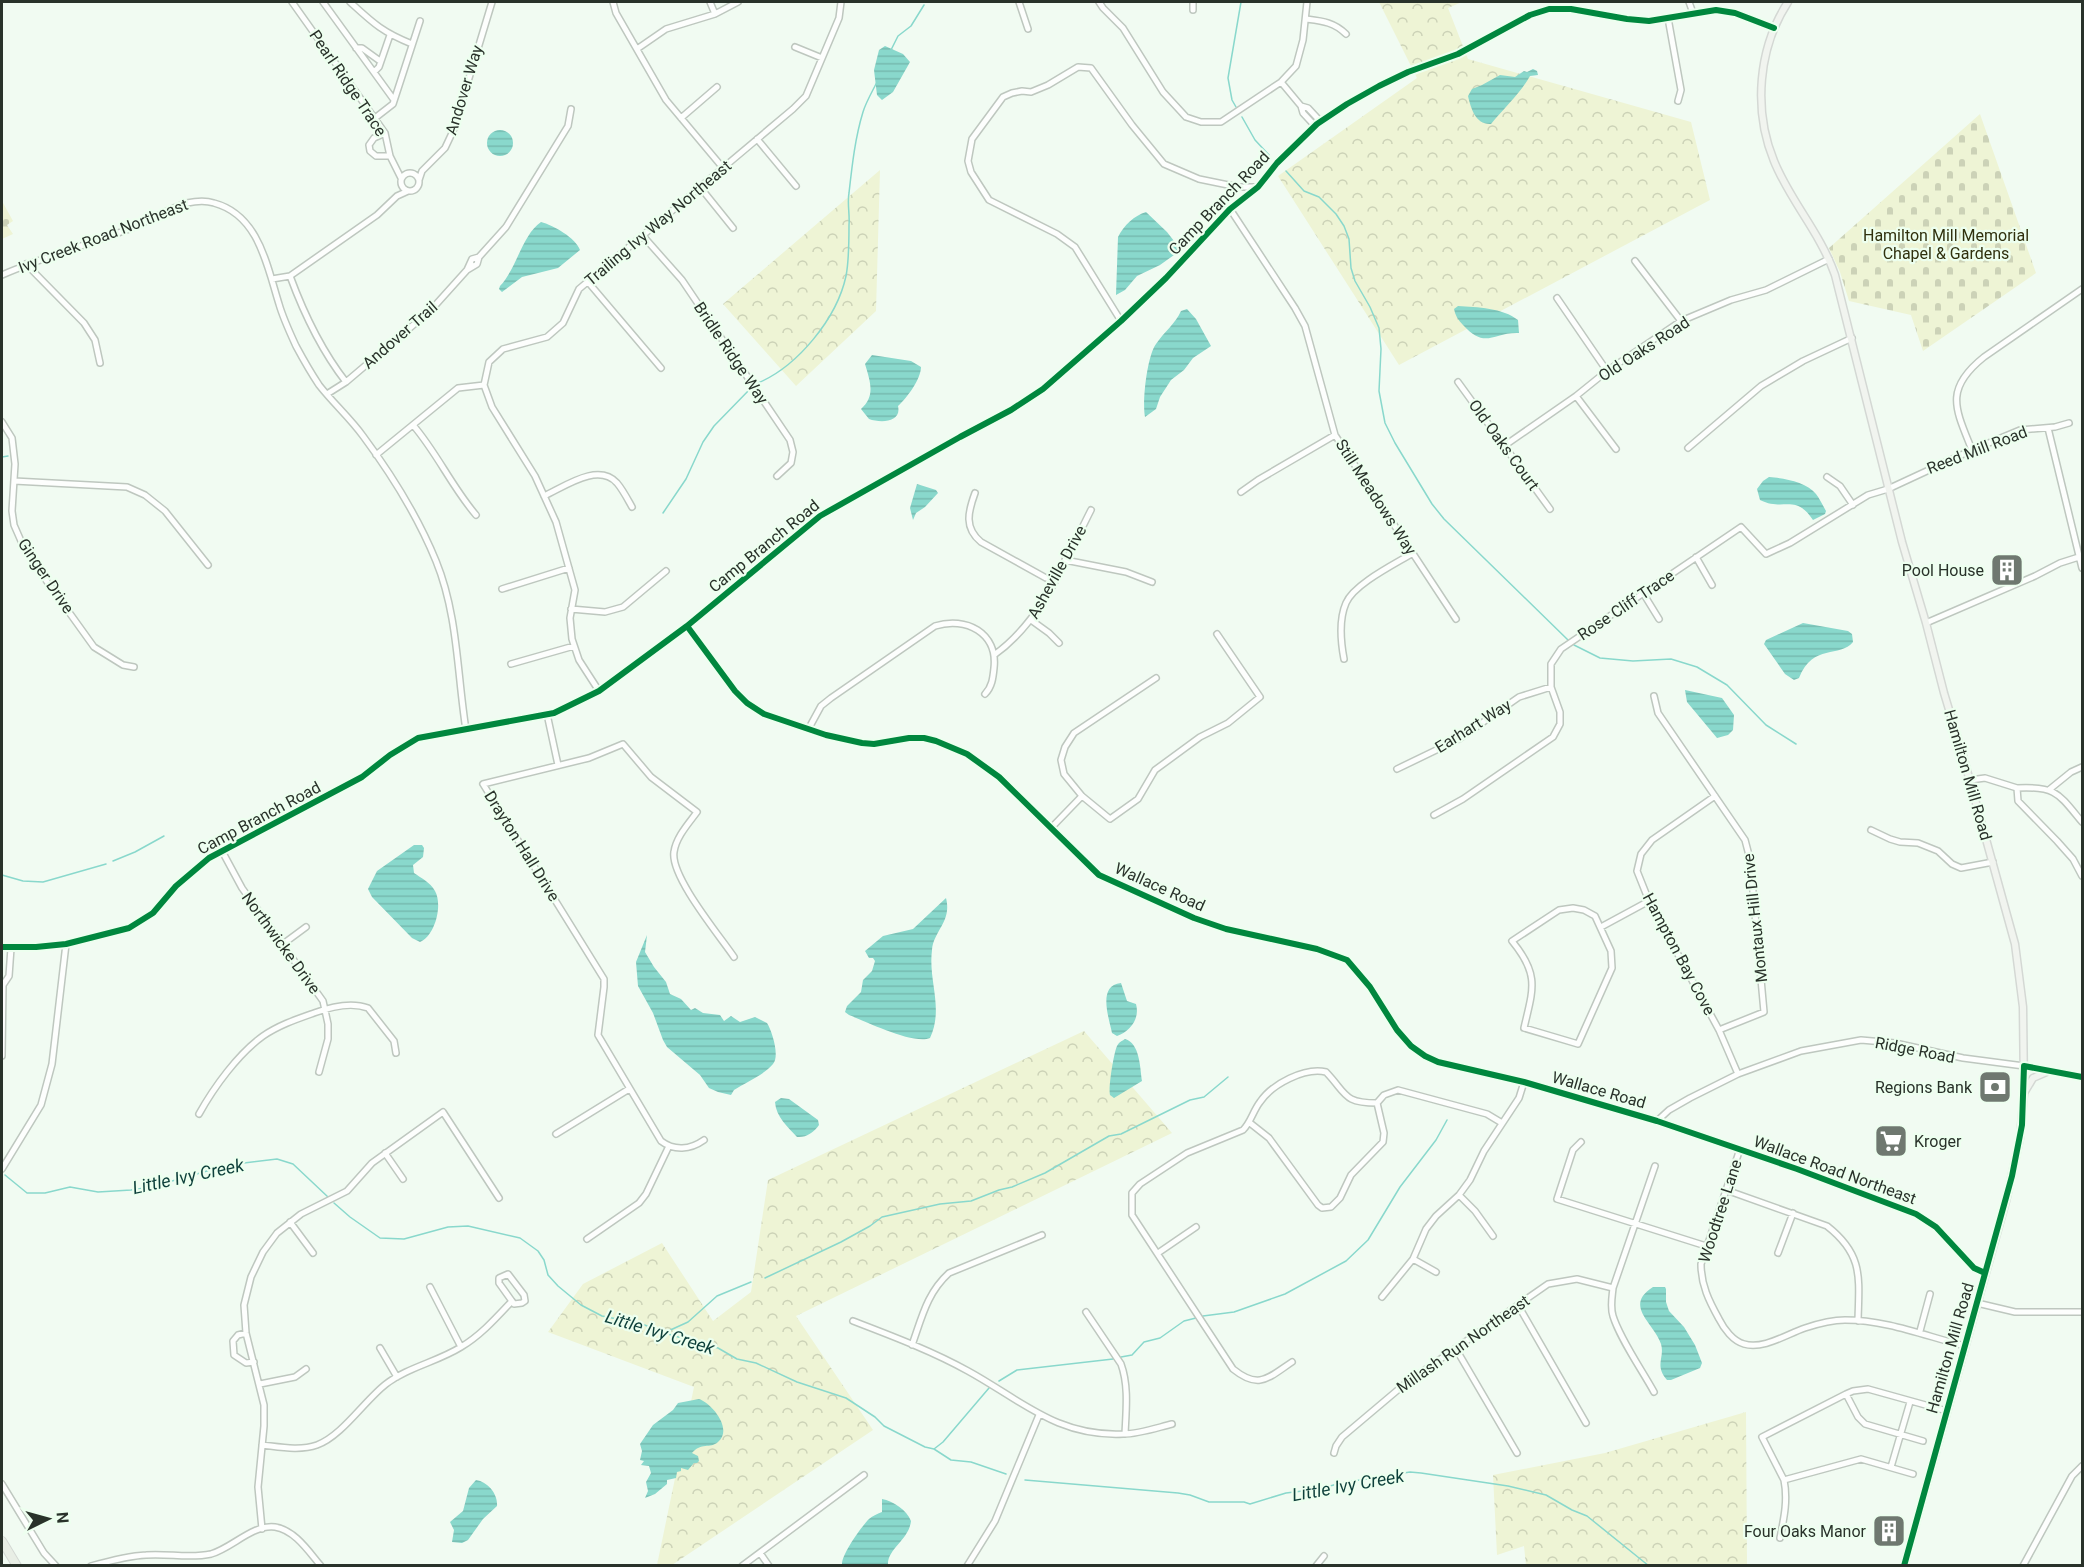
<svg xmlns="http://www.w3.org/2000/svg" width="2084" height="1567" viewBox="0 0 2084 1567" font-family="Roboto,sans-serif">
<defs>
<pattern id="forest-crowns" width="20" height="18" patternUnits="userSpaceOnUse" patternTransform="scale(1.5)"><rect width="20" height="18" fill="#eef4d5"/><path d="M2 6a3 3 0 1 1 6 0M12 15a3 3 0 1 1 6 0" fill="none" stroke="#ccd2b7"/></pattern>
<pattern id="cemetery-stones" width="16" height="16" patternUnits="userSpaceOnUse" patternTransform="scale(1.5)"><rect width="16" height="16" fill="#eef4d5"/><path d="M2 7V4a2 2 0 0 1 4 0v3zM10 15v-3a2 2 0 0 1 4 0v3z" fill="#ccd2b7"/></pattern>
<pattern id="water-rules" width="6" height="5" patternUnits="userSpaceOnUse" patternTransform="scale(1.5)"><rect width="6" height="5" fill="#89d8cc"/><path d="M0 2.5h6" fill="none" stroke="#76baaf"/></pattern>
</defs>
<rect width="100%" height="100%" fill="#f1fbf2"/>
<!-- forest -->
<path fill="url(#forest-crowns)" d="M1379,2H1462L1448,8L1468,59L1691,122L1710,200L1399,365L1278,176L1417,78Z
M880,170L876,311L796,386L723,304Z
M1084,1031L1172,1133L796,1316L873,1430L672,1565H657L694,1387L548,1332L583,1284L662,1243L713,1321L751,1292L768,1180Z
M1746,1412L1747,1565L1526,1566L1524,1546L1497,1555L1493,1475L1605,1453Z"/>
<!-- cemetery -->
<path fill="url(#cemetery-stones)" d="M1980,114L2036,273L1923,351L1911,315L1849,301L1840,272L1829,248Z
M2,201L13,221L7,225L13,234L2,239Z"/>
<!-- water -->
<path fill="url(#water-rules)" d="M885,46L903,54L910,62L893,92L882,100L877,95L874,70L879,50Z
M1533,69L1537,71L1538,75L1530,76C1520,94 1504,108 1491,124C1476,125 1471,109 1468,96L1472,89L1482,85L1500,75L1515,77L1524,71L1527,72Z
M487 143a13 13 0 1 1 26 0a13 13 0 1 1-26 0Z
M1146,212L1167,232L1181,250L1160,265L1137,276L1125,290L1116,295L1118,237C1123,226 1135,215 1146,212Z
M541,222C553,225 576,238 580,250L558,268L522,277L502,292L499,289L500,286C517,268 522,235 541,222Z
M1458,306C1477,307 1503,308 1518,320L1519,333C1492,332 1486,350 1463,325C1458,320 1455,315 1454,309Z
M1187,309L1196,319L1211,346L1193,358L1184,370L1171,380L1160,397L1156,409L1145,417C1142,402 1147,356 1156,344C1164,332 1175,324 1181,311Z
M872,355L911,361L921,367C921,379 907,398 898,406C902,423 880,423 869,419L861,409C876,396 870,381 865,364Z
M1769,477C1783,478 1807,482 1816,494C1820,499 1823,506 1826,511L1825,514L1813,520C1795,493 1784,512 1760,500L1757,489L1763,481Z
M917,484L936,490L938,493L925,507L916,513L913,520L910,508Z
M1803,623L1848,631L1852,634L1853,642C1840,658 1813,643 1799,678L1794,680L1785,674L1764,644L1766,640Z
M1685,690L1722,698L1734,715L1733,730L1728,735L1717,738L1687,702Z
M414,845H422L424,848L423,857L413,865L414,873C421,878 430,882 435,891C443,905 435,936 420,942L412,938L372,897L368,889L377,871Z
M946,898C952,922 934,930 932,950C928,981 944,1008 930,1038C914,1045 867,1022 849,1015L845,1012L847,1006L861,992L863,980L872,971L875,961L873,958H869L865,951L883,936L913,929Z
M647,935L645,952L654,967L666,982L670,994L681,999L691,1010L695,1008L703,1013L720,1015L724,1021L731,1016L740,1022L755,1017L767,1023C772,1031 780,1056 773,1064C764,1075 746,1082 734,1090L731,1095L718,1092L709,1088L700,1075L667,1047L663,1040L653,1013L638,986L636,962Z
M1121,983L1127,1001L1136,1004C1140,1018 1131,1031 1117,1036L1112,1033C1109,1018 1097,985 1121,983Z
M1125,1039C1140,1043 1140,1068 1142,1081L1114,1098L1110,1095C1108,1088 1114,1052 1117,1046C1119,1042 1122,1041 1125,1039Z
M781,1098L789,1099L818,1120L819,1125C814,1132 806,1138 797,1137C788,1127 776,1117 775,1102Z
M1653,1287H1665L1666,1289V1302L1669,1311L1684,1327L1695,1345L1702,1363L1700,1368L1671,1380H1667C1654,1365 1665,1358 1661,1344C1654,1323 1623,1306 1653,1287Z
M699,1399C713,1404 733,1430 718,1442C710,1449 701,1442 692,1453L698,1456L699,1461L697,1463H694L688,1470L681,1468V1471L677,1472L676,1478L667,1480V1484L655,1494L645,1498L648,1491L646,1482L651,1473L649,1466L641,1465L644,1461L640,1460L642,1451L640,1444L653,1425L673,1410L678,1403Z
M476,1480C488,1482 498,1494 497,1506L483,1519L468,1540L462,1543L452,1542L454,1530L450,1522L463,1511L469,1488Z
M882,1499C893,1501 907,1510 911,1521C909,1540 887,1549 888,1565L842,1564C842,1554 861,1527 869,1519C872,1516 877,1514 882,1512Z"/>
<g fill="none" stroke-linecap="round" stroke-linejoin="round">
<!-- stream -->
<path stroke="#89d8cc" stroke-width="1.5" d="M891,50L898,36L911,26L924,5
M1236,107L1232,100L1228,78L1241,2
M1242,117L1255,140L1269,155
M1286,171L1304,191L1319,197L1336,214L1344,226L1349,239L1351,268L1355,281L1370,307L1379,328L1381,349L1379,391L1385,423L1395,443L1432,504L1444,519L1568,640
M758,383C798,366 837,318 846,276C849,261 849,240 849,225C850,215 847,203 849,193C852,166 855,138 863,112C866,102 872,92 877,82
M2,457L8,456
M663,513L686,479L703,442L714,426L750,389
M1574,645L1600,658L1633,661L1671,659L1697,667L1727,685L1766,725L1796,744
M113,861L135,852L164,836
M2,875L23,881L43,882L106,864
M5,1175L27,1193H45L70,1187L98,1192L131,1190L151,1187L228,1165L277,1159L293,1164L328,1197
M334,1203L350,1217L380,1238L404,1239L448,1227L468,1226L520,1238L538,1251L544,1260L548,1275L558,1286L581,1305L602,1316L642,1324L671,1335L718,1348L737,1359L756,1363L797,1382L846,1398L875,1417L884,1426L925,1447L934,1449L951,1460L971,1462L1006,1474
M765,1278L841,1242L870,1226L882,1217L940,1204L971,1201L999,1190L1012,1187L1045,1173L1109,1136L1121,1134L1190,1100L1204,1097L1228,1077
M1203,1316L1234,1312L1285,1294L1346,1261L1368,1240L1400,1187L1436,1140L1447,1120
M666,1332L688,1322L717,1296L751,1282
M1121,1357L1132,1355L1144,1342L1160,1338L1184,1321L1196,1318
M999,1381L1017,1370L1113,1359
M934,1449L943,1442L989,1388
M1025,1480L1178,1493L1190,1495L1209,1502H1244L1250,1504L1286,1493L1319,1489L1341,1483L1410,1472L1421,1473L1508,1486L1546,1495L1572,1510L1587,1516L1649,1566"/>
<!-- minor casing -->
<g stroke="#bec7bf" stroke-width="8">
<path id="minor" d="M292,2L385,133L390,156L401,178
M323,2L394,100
M350,2C373,23 382,32 412,44
M613,2L616,13L666,100L723,168
M710,2L715,14
M1019,2L1028,29
M1099,2L1103,8L1123,28L1163,92L1186,117L1201,122H1221L1281,82L1296,66L1303,40L1307,2
M1193,2V10
M1689,2L1693,13
M1668,18L1681,90L1678,101
M1306,19C1322,21 1334,22 1346,34
M795,47L822,58
M356,48H362L380,61
M637,49L666,29L715,14L738,2
M374,72L379,67L390,35
M1281,82L1301,106L1308,108L1321,122
M1301,106L1303,113L1315,126
M375,118L393,104L420,21
M681,118L717,87
M385,133L374,138L369,145L370,151L376,156H390
M757,139L796,186
M401 182a9 9 0 1 1 18 0a9 9 0 1 1-18 0Z
M419,180L422,171L445,148L453,131L492,2
M700,187L733,228
M1230,209L1295,308L1305,326L1335,435L1456,619
M643,236L682,280L790,440L793,452L791,463L777,476
M479,257L506,227L568,126L571,109
M1635,261L1681,321
M26,264L84,323L95,340L100,363
M2,275C43,257 87,245 129,229C149,221 167,209 187,203C196,201 205,200 214,203C259,215 267,266 279,304C283,318 290,333 296,346C303,359 311,373 319,385C333,403 350,418 363,436C392,475 418,517 436,561C458,615 457,673 466,730
M290,276C304,314 321,350 346,382
M272,279L290,276L377,215L397,196L408,191
M588,282L661,368
M1557,298L1607,371
M1121,321L1075,247L1057,234L989,200L971,172L968,161L972,139L1003,97L1012,93L1022,91L1031,92L1048,85L1078,67L1091,68L1132,125L1164,164L1199,179L1238,187H1258
M1458,382L1550,509
M327,394L346,382L431,310L467,270L472,259L479,257L477,264L467,270
M1576,396L1616,449
M2,422L12,438L15,464L12,511L14,525L21,541L43,576L94,647L123,665L134,667
M413,425C437,453 452,487 476,515
M2048,428L2082,568
M1504,446L1576,396L1607,371L1681,321L1731,300L1766,290L1829,259
M1688,448L1761,386L1803,361L1852,338
M1972,450C1955,408 1944,389 1984,357L2082,289
M376,455L458,388L484,385
M1827,477L1840,486L1853,505
M14,481L127,487L145,495L165,511L208,565
M1241,492L1258,480L1335,435
M975,493C968,512 964,528 981,542L1046,578L1054,581
M544,496C564,487 598,462 617,483C623,490 628,500 632,507
M1696,557L1712,585
M1065,560L1126,572L1152,582
M502,589L569,568
M1643,593L1659,619
M571,609L605,612L623,607L666,571
M1031,620L1049,633L1059,643
M1926,623L2035,576L2060,563L2082,556
M687,626L735,691L747,703L764,714L826,735L862,743L874,744L909,738H924L936,741L967,754L999,777L1099,875L1194,918L1226,929L1317,949L1347,960L1370,987L1397,1030L1411,1046L1425,1056L1438,1062L1524,1082L1657,1121L1797,1169L1916,1214L1936,1227L1974,1268L1985,1273
M994,655C1042,621 1065,561 1091,510
M1344,659C1341,643 1339,619 1346,603C1354,584 1395,564 1413,553
M511,664L574,646
M1156,678L1074,733L1065,747L1061,760L1064,774L1082,796L1110,819L1138,799L1155,770L1200,737L1228,723L1260,697L1217,634
M599,691L579,660L572,639L570,618L575,590L556,522L535,476L492,407L484,385L489,362L503,349L547,337L563,323L579,289L793,109L806,96L839,18L841,2
M1654,696L1658,713L1745,840L1750,859L1764,1012L1719,1030
M547,714L558,765
M809,728L821,706L831,698L935,626C966,616 998,633 994,668C993,678 992,687 985,694
M1397,769L1459,739L1519,697L1551,687
M1970,780L1985,778L2017,788L2018,801L2057,841L2073,859L2082,876
M2017,788C2056,786 2058,793 2082,822
M2050,789L2071,772L2082,767
M1715,796L1652,840L1641,854L1637,871L1649,901L1719,1030L1738,1074
M1434,815L1463,799L1553,737L1560,724V712L1551,687V664L1561,649L1741,527L1766,554L1790,543L1868,495L1888,489L1972,450L2020,430L2055,427L2069,423
M1052,827L1082,796
M1871,830L1890,839L1900,842L1918,843L1938,851L1952,864L1961,868L1993,862
M222,851L242,888L323,1001L328,1024V1039L319,1072
M1573,908L1584,910L1595,916L1611,951L1612,968L1578,1044L1524,1028C1533,989 1540,975 1512,941L1559,910Z
M1601,927L1649,901
M283,944L306,927
M2,947H36L66,944L129,928L153,913L176,886L209,858L362,777L390,755L418,738L554,713L599,691L687,626L820,516L960,437L1011,410L1043,389L1121,321L1166,278L1230,209L1258,187L1277,163L1317,124L1347,104L1379,86L1408,72L1458,54L1530,15L1549,9H1571L1627,19L1649,21L1716,10L1735,13L1774,28
M2,982L3,985L9,976L11,948
M2,1056L3,985
M199,1114C214,1087 238,1054 263,1036C279,1025 297,1019 314,1013C330,1007 352,1002 368,1008L394,1041L396,1053
M1657,1121L1669,1110L1690,1098L1738,1074L1801,1051L1861,1040L1895,1043L1963,1058L2024,1066L2082,1077
M1250,1123L1269,1138L1318,1205L1322,1208L1331,1207L1340,1198L1351,1175L1383,1142L1384,1133L1377,1103
M556,1134L629,1089
M704,1140C690,1150 674,1151 661,1141L598,1035L604,987V979L483,784L589,758L623,744L651,777L697,812C689,823 676,837 674,852C670,876 719,935 734,957
M1581,1142L1573,1150L1557,1199L1706,1246
M1740,1149L1701,1264C1701,1285 1709,1301 1719,1319C1724,1329 1733,1341 1744,1344C1763,1350 1787,1334 1805,1328C1817,1324 1832,1320 1845,1320C1887,1320 1925,1336 1965,1346
M385,1153L403,1179
M2,1169L41,1105L52,1064L66,944
M1726,1190L1827,1226C1864,1255 1859,1278 1858,1321
M1459,1195L1475,1211L1493,1236
M290,1222L313,1253
M587,1239L639,1203L646,1194L669,1146
M1158,1253L1196,1227
M1778,1253L1793,1213
M1413,1259L1436,1272
M508,1274L524,1295L525,1301L522,1303L514,1304L499,1283V1278Z
M430,1287L461,1347
M1382,1297L1413,1259L1426,1229L1436,1216L1459,1195L1470,1180L1484,1151L1519,1098L1524,1082
M1977,1303L2015,1312H2082
M1518,1305L1586,1423
M1086,1312L1121,1364C1129,1386 1126,1411 1125,1434
M853,1321C892,1336 932,1351 968,1371C1021,1400 1057,1437 1123,1434C1139,1434 1156,1428 1172,1424
M1920,1331L1930,1294
M246,1333L238,1335L233,1341L234,1355L246,1363L254,1362
M912,1345C922,1317 927,1293 949,1273L1042,1235
M380,1348L397,1377
M1456,1349L1517,1453
M1292,1362C1268,1378 1259,1390 1233,1369L1132,1215V1193L1140,1184L1187,1153L1243,1130C1251,1122 1253,1111 1260,1102C1272,1084 1305,1067 1326,1072C1347,1094 1343,1103 1377,1103L1384,1095L1398,1090L1487,1114L1502,1123
M260,1384L295,1377L306,1369
M1654,1392C1642,1370 1620,1339 1613,1316C1610,1307 1612,1298 1613,1288L1655,1166
M1846,1394L1858,1417L1865,1424L1923,1441
M262,1445C280,1447 300,1451 317,1445C342,1436 365,1400 386,1384C408,1367 437,1362 461,1347C481,1335 496,1318 512,1301
M1334,1453L1336,1446L1342,1437L1406,1383L1548,1284L1577,1279L1613,1288
M1891,1467L1910,1402
M1784,1480L1861,1459L1913,1474
M2,1484L44,1553L56,1566
M262,1529L258,1487L264,1426V1405L246,1333L244,1305L251,1277L263,1252L277,1233L301,1214L347,1191L372,1163L443,1112L499,1198
M1780,1538C1784,1518 1788,1500 1784,1480L1762,1437L1846,1394L1853,1391L1868,1389L1947,1411
M760,1553L769,1566
M91,1566C109,1561 128,1556 146,1555C168,1553 189,1559 211,1554C232,1548 253,1524 275,1527C295,1530 309,1552 321,1566
M742,1566L864,1475
M967,1566L995,1521L1039,1415
M1316,1566L1324,1556
M2023,1566L2072,1476L2082,1466"/>
</g>
<!-- major casing -->
<g stroke="#d4d8d4" stroke-width="9">
<path id="major" d="M1788,2C1758,48 1753,110 1774,161C1790,201 1820,232 1835,275L1902,542L1926,623L1944,693L1963,756L2015,944L2023,1007L2024,1093L2020,1138L2006,1201L1904,1566
M2024,1093L2033,1078L2049,1071"/>
</g>
<!-- highway casing -->
<g stroke="#d4d8d4" stroke-width="10">
<path id="highway" d="M2,1541L17,1566"/>
</g>
<!-- minor -->
<use href="#minor" stroke="#fdfefd" stroke-width="5"/>
<!-- major -->
<use href="#major" stroke="#f1f4ef" stroke-width="6"/>
<!-- highway -->
<use href="#highway" stroke="#e8eee5" stroke-width="8"/>
<!-- cycleway casing -->
<g stroke="#edffef" stroke-width="10">
<path id="cycleway" d="M687,626L735,691L747,703L764,714L826,735L862,743L874,744L909,738H924L936,741L967,754L999,777L1099,875L1194,918L1226,929L1317,949L1347,960L1370,987L1397,1030L1411,1046L1425,1056L1438,1062L1524,1082L1657,1121L1797,1169L1916,1214L1936,1227L1974,1268L1985,1273
M2,947H36L66,944L129,928L153,913L176,886L209,858L362,777L390,755L418,738L554,713L599,691L687,626L820,516L960,437L1011,410L1043,389L1121,321L1166,278L1230,209L1258,187L1277,163L1317,124L1347,104L1379,86L1408,72L1458,54L1530,15L1549,9H1571L1627,19L1649,21L1716,10L1735,13L1774,28
M1904,1566L2012,1176L2022,1125L2024,1066L2082,1077"/>
</g>
<!-- cycleway -->
<use href="#cycleway" stroke="#00873e" stroke-width="6"/>
</g>
<!-- icons -->
<defs>
<g id="building-square" transform="scale(1.725)"><rect x="-9" y="-9" width="18" height="18" rx="4" fill="#6f7870" stroke="#edffef"/><path d="M-4-6H4V6H1V3H-1V6H-4ZM-2.5-4.3h1.7v1.8h-1.7ZM.8-4.3h1.7v1.8H.8ZM-2.5-1h1.7V.8h-1.7ZM.8-1h1.7V.8H.8Z" fill="#fff"/></g>
<g id="bank-square" transform="scale(1.725)"><rect x="-9" y="-9" width="18" height="18" rx="4" fill="#6f7870" stroke="#edffef"/><path d="M-6-4H6V4H-6ZM0-2.3a2.3 2.3 0 1 0 0 4.6a2.3 2.3 0 1 0 0-4.6Z" fill="#fff"/></g>
<g id="supermarket-square" transform="scale(1.725)"><rect x="-9" y="-9" width="18" height="18" rx="4" fill="#6f7870" stroke="#edffef"/><path d="M-6-5.5h2.5l.6 2H6L4.5 2H-2.5L-4.4-4H-6ZM-1.5 3.2a1.3 1.3 0 1 0 .1 0ZM3 3.2a1.3 1.3 0 1 0 .1 0Z" fill="#fff"/></g>
</defs>
<g fill-rule="evenodd">
<use href="#building-square" x="2007" y="570"/>
<use href="#bank-square" x="1995" y="1087"/>
<use href="#supermarket-square" x="1891" y="1141"/>
<use href="#building-square" x="1889" y="1531"/>
</g>
<g text-anchor="middle" dominant-baseline="central" stroke-width="4.5" stroke-linejoin="round" paint-order="stroke">
<!-- street labels -->
<g font-size="16" fill="#29322a" stroke="#edffef">
<text transform="translate(348 83) rotate(56)">Pearl Ridge Trace</text>
<text transform="translate(464 90) rotate(-73)">Andover Way</text>
<text transform="translate(1219 203) rotate(-46)">Camp Branch Road</text>
<text transform="translate(658 223) rotate(-40)">Trailing Ivy Way Northeast</text>
<text transform="translate(103 236) rotate(-21)">Ivy Creek Road Northeast</text>
<text transform="translate(400 335) rotate(-41)">Andover Trail</text>
<text transform="translate(1644 349) rotate(-33)">Old Oaks Road</text>
<text transform="translate(731 353) rotate(56)">Bridle Ridge Way</text>
<text transform="translate(1504 445) rotate(54)">Old Oaks Court</text>
<text transform="translate(1977 450) rotate(-21)">Reed Mill Road</text>
<text transform="translate(1376 497) rotate(57)">Still Meadows Way</text>
<text transform="translate(764 546) rotate(-39)">Camp Branch Road</text>
<text transform="translate(1057 572) rotate(-61)">Asheville Drive</text>
<text transform="translate(46 576) rotate(56)">Ginger Drive</text>
<text transform="translate(1626 605) rotate(-34)">Rose Cliff Trace</text>
<text transform="translate(1473 726) rotate(-32)">Earhart Way</text>
<text transform="translate(1968 775) rotate(74)">Hamilton Mill Road</text>
<text transform="translate(259 818) rotate(-28)">Camp Branch Road</text>
<text transform="translate(522 846) rotate(58)">Drayton Hall Drive</text>
<text transform="translate(1160 887) rotate(24)">Wallace Road</text>
<text transform="translate(1755 918) rotate(-96)">Montaux Hill Drive</text>
<text transform="translate(281 943) rotate(54)">Northwicke Drive</text>
<text transform="translate(1679 954) rotate(62)">Hampton Bay Cove</text>
<text transform="translate(1915 1050) rotate(11)">Ridge Road</text>
<text transform="translate(1599 1090) rotate(16)">Wallace Road</text>
<text transform="translate(1835 1170) rotate(20)">Wallace Road Northeast</text>
<text transform="translate(1720 1211) rotate(-72)">Woodtree Lane</text>
<text transform="translate(1463 1344) rotate(-35)">Millash Run Northeast</text>
<text transform="translate(1950 1348) rotate(-74)">Hamilton Mill Road</text>
</g>
<!-- park labels -->
<g font-size="16" fill="#30310e" stroke="#edffef">
<text x="1946" y="235">Hamilton Mill Memorial<tspan x="1946" dy="18">Chapel &amp; Gardens</tspan></text>
</g>
<!-- poi labels -->
<g font-size="16" fill="#29322a" stroke="#edffef" text-anchor="end">
<text x="1984" y="570">Pool House</text>
<text x="1972" y="1087">Regions Bank</text>
<text x="1914" y="1141" text-anchor="start">Kroger</text>
<text x="1866" y="1531">Four Oaks Manor</text>
</g>
<!-- water labels -->
<g font-size="18" font-style="italic" fill="#0d3f3a" stroke="#edffef">
<text transform="translate(188 1176) rotate(-12)">Little Ivy Creek</text>
<text transform="translate(660 1332) rotate(17)">Little Ivy Creek</text>
<text transform="translate(1348 1485) rotate(-10)">Little Ivy Creek</text>
</g>
</g>
<!-- border -->
<rect width="2084" height="1567" fill="none" stroke="#29322a" stroke-width="6"/>
<!-- north arrow -->
<g transform="translate(48 1519) rotate(85)" stroke="#edffef" stroke-width="4.5" paint-order="stroke">
<path d="M0-4.5L10 22L0 15L-10 22Z" fill="#29322a"/>
<text y="-9" font-size="16" font-weight="bold" text-anchor="middle" fill="#29322a">N</text>
</g>
</svg>
